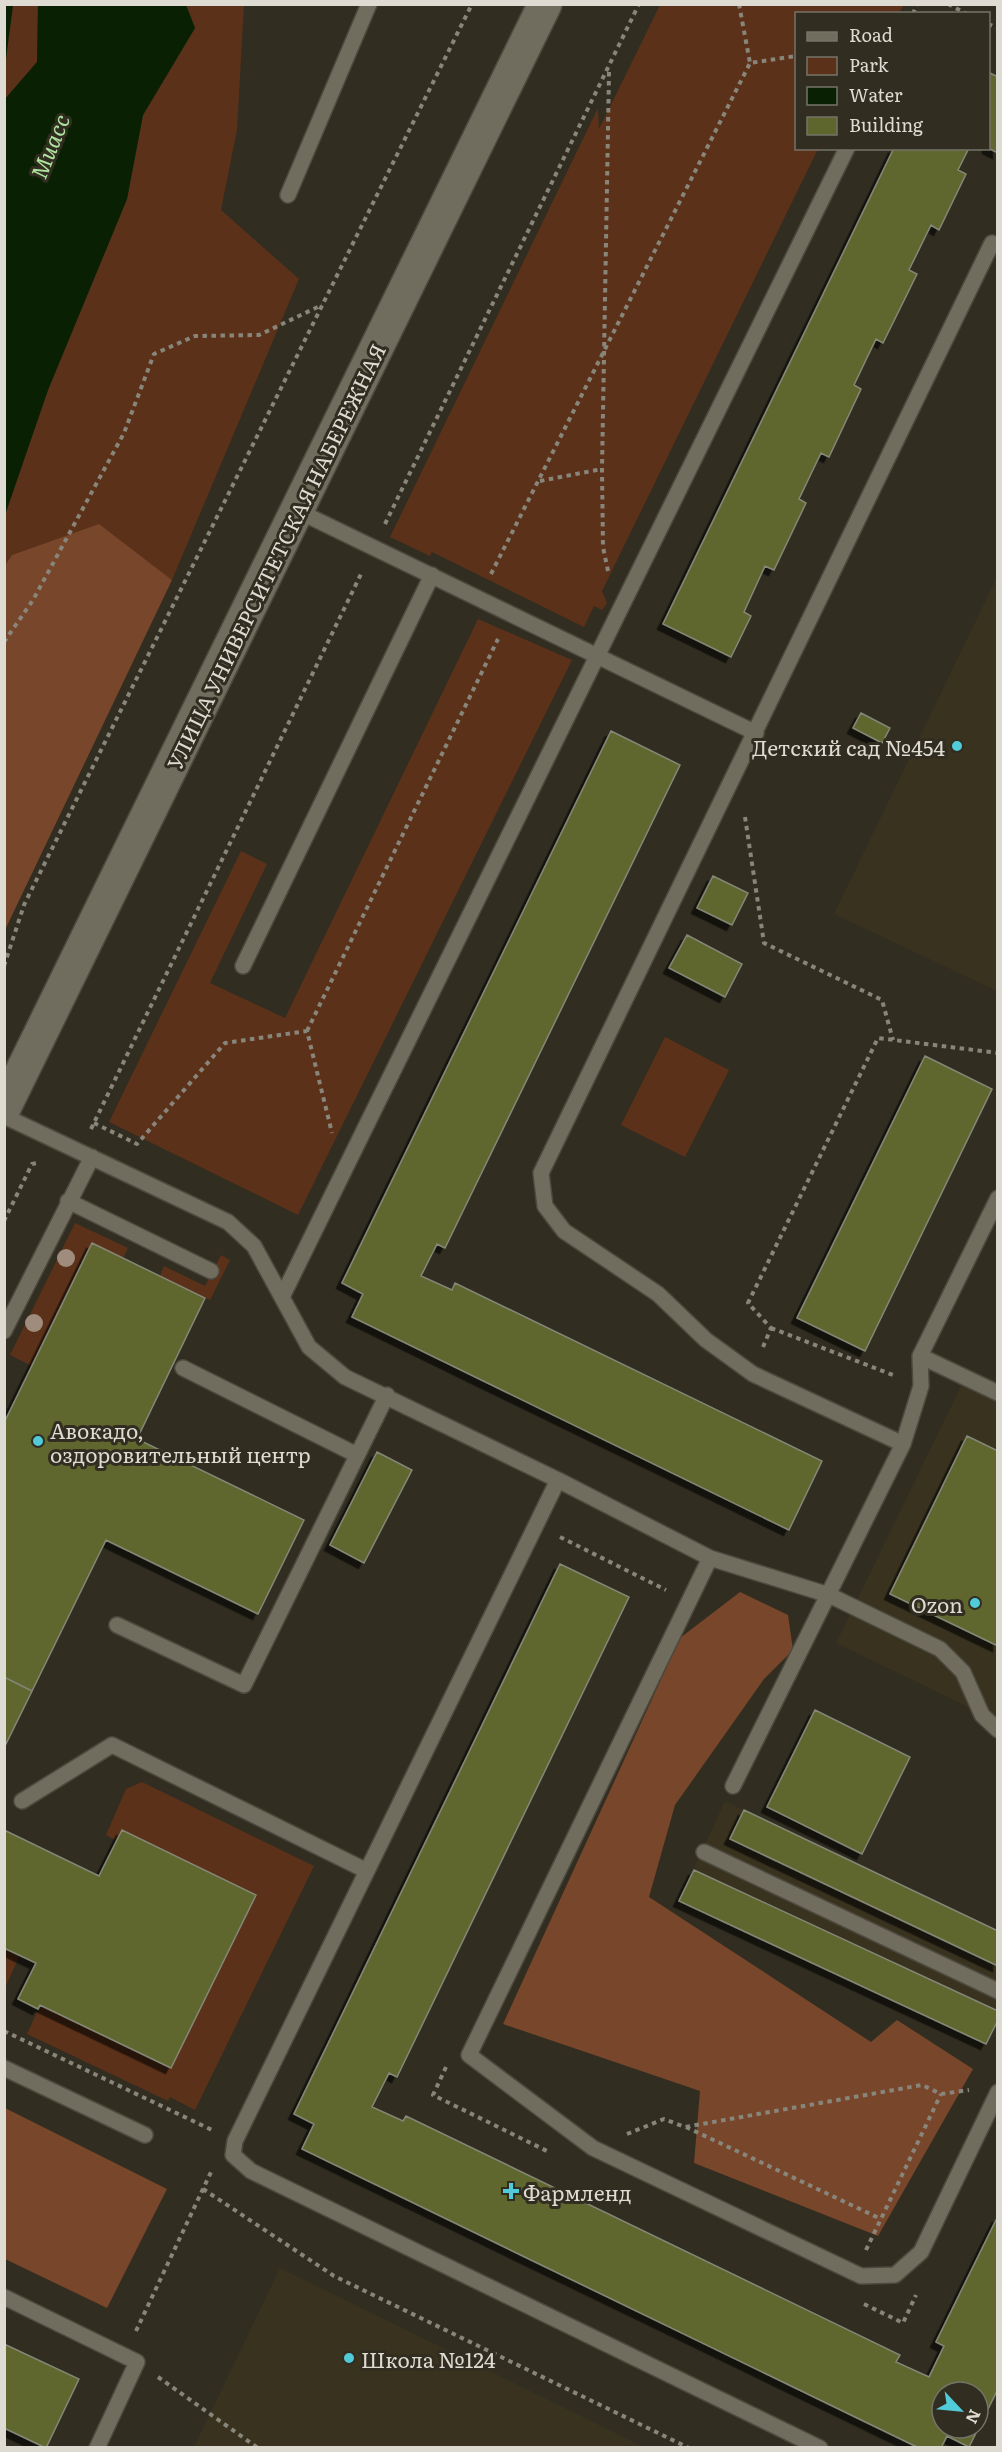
<svg xmlns="http://www.w3.org/2000/svg" width="1002" height="2452" viewBox="0 0 1002 2452" font-family="Literata,serif">
<defs>
<filter id="shadow"><feDropShadow dx="-5.5" dy="5.5" stdDeviation="0" flood-color="#0009"/></filter>
</defs>
<rect width="100%" height="100%" fill="#312d21"/>
<!-- built -->
<path fill="#38321f" d="M997,577L998,991H997L834,914Z
M964,1380L997,1397V1721L836,1643Z
M725,1801L997,1931V2020L986,2044L679,1901Z
M280,2268L644,2447H194Z"/>
<!-- green -->
<path fill="#5c3119" d="M13,5H38L37,62L5,99L4,67Z
M186,5H244L237,130L221,210L299,279L172,580L99,525L12,555L5,565V515L48,390L127,199L143,115L195,28Z
M660,5H904L899,13L796,14V148L818,149L602,591L607,603L602,610L594,606L584,627L432,552L430,556L390,537L598,108L599,129Z
M478,619L572,660L298,1215L109,1122L241,851L267,864L210,983L285,1018Z
M665,1037L729,1070L685,1157L621,1125Z
M75,1223L128,1248L123,1258L92,1243L32,1366L10,1355Z
M221,1255L230,1260L210,1300L160,1276L164,1266L205,1286Z
M142,1782L314,1866L195,2110L170,2097L168,2101L27,2034L40,2005L255,1895L122,1830L117,1841L106,1835L126,1789Z
M5,1948L20,1955L5,1988Z"/>
<!-- forest -->
<path fill="#78462a" d="M99,524L172,580L5,930V565L12,555Z
M740,1592L788,1615L793,1650L764,1679L675,1805L649,1897L871,2042L897,2020L973,2069L878,2236L694,2163L700,2091L503,2024L680,1638Z
M5,2108L167,2189L107,2308L5,2259Z"/>
<!-- water -->
<path fill="#092102" d="M5,4L13,5L5,67L4,5Z
M38,5H186L195,28L143,115L127,199L48,390L5,515V99L37,62Z"/>
<!-- building -->
<path fill="#5e662d" stroke="#858878" stroke-width="1.5" fill-rule="evenodd" filter="url(#shadow)" d="M988,72L998,77V153L988,148Z
M894,148H969L958,170L966,174L939,230L931,225L909,270L917,274L883,343L876,339L854,385L861,389L829,457L821,453L799,499L806,503L774,570L765,566L744,612L751,616L731,657L663,624Z
M861,713L890,728L882,743L853,728Z
M611,731L680,765L445,1248L437,1244L421,1276L452,1290L455,1283L822,1461L789,1530L352,1317L363,1294L342,1283Z
M713,876L748,893L732,925L697,908Z
M687,935L742,964L725,997L669,968Z
M925,1056L992,1089L865,1351L797,1318Z
M92,1243L205,1298L137,1439L304,1520L258,1614L106,1540L32,1691L4,1677V1423Z
M967,1436L998,1451V1646L890,1594Z
M377,1452L412,1470L364,1563L330,1545Z
M560,1564L629,1597L397,2077L389,2073L372,2107L403,2121L406,2116L900,2355L896,2362L929,2377L944,2346L936,2342L998,2216V2389L969,2447L947,2436L941,2448H919L302,2149L314,2124L294,2114ZM942,2392H978V2428H942Z
M4,1677L32,1691L4,1748Z
M815,1710L910,1757L862,1854L767,1807Z
M744,1810L998,1931V1966L730,1839Z
M4,1830L99,1876L122,1830L256,1895L171,2068L40,2005L38,2009L18,1999L36,1963L4,1948Z
M694,1870L998,2011V2020L986,2044L679,1901Z
M4,2344L79,2379L46,2448L4,2428Z"/>
<g fill="none" stroke-linecap="round" stroke-linejoin="round">
<!-- lane casing -->
<g stroke="#4c493e" stroke-width="18">
<path id="lane" d="M288,195L369,4
M298,511L756,733
M243,966L432,575
M4,1116L228,1222L254,1246L309,1347L345,1377L558,1480L710,1558L469,2055L593,2148L861,2276L895,2275L921,2252L998,2092
M68,1201L211,1271
M282,1297L847,148
M4,1331L92,1157
M920,1356L998,1393
M183,1368L357,1455
M903,1444L753,1374L706,1340L658,1294L564,1231L545,1206L541,1173L992,243L998,246
M558,1480L235,2141L233,2155L251,2171L820,2448
M710,1558L829,1595L940,1649L963,1672L982,1715L998,1730
M117,1625L244,1685L387,1395
M733,1786L903,1444L921,1386L920,1356L998,1198
M22,1801L112,1745L365,1870
M704,1852L998,1991
M4,2068L145,2135
M4,2297L137,2362L97,2448"/>
</g>
<!-- secondary casing -->
<g stroke="#4c493e" stroke-width="36">
<path id="secondary" d="M4,1108L545,4"/>
</g>
<!-- path -->
<path stroke="#88857b" stroke-width="4" stroke-dasharray="4.5 4.5" stroke-linecap="butt" d="M739,4L750,63L796,56
M948,4L967,14
M913,14L917,4
M988,24L998,28
M540,481L602,469
M385,524L639,4
M608,571L603,547L602,469L609,72
M491,574L750,63
M4,642L33,600L124,433L154,354L195,336L259,335L322,305
M745,817L764,943L882,1000L893,1040
M4,966L24,905L472,4
M307,1031L498,639
M94,1123L137,1144L225,1043L307,1031L332,1133
M91,1129L362,572
M4,1221L32,1164L37,1163
M771,1328L893,1375
M763,1347L771,1328L748,1303L878,1038L998,1053
M560,1537L666,1590
M4,2031L212,2130
M446,2067L433,2095L549,2152
M686,2127L881,2219
M627,2134L664,2119L685,2127L922,2085L941,2094L969,2090
M203,2189L334,2276L689,2448
M866,2250L941,2094
M864,2304L903,2323L916,2295
M136,2331L211,2172
M158,2377L258,2448"/>
<!-- lane -->
<use href="#lane" stroke="#716d5e" stroke-width="15"/>
<!-- secondary -->
<use href="#secondary" stroke="#716d5e" stroke-width="33"/>
</g>
<!-- trees -->
<g fill="#a08c7d">
<circle cx="66" cy="1258" r="9"/>
<circle cx="34" cy="1323" r="9"/>
</g>
<!-- markers -->
<g fill="#52cbd9" stroke="#312d21" stroke-width="2">
<circle cx="957" cy="746" r="6"/>
<circle cx="38" cy="1441" r="6"/>
<circle cx="975" cy="1603" r="6"/>
<path d="M508 2182h6v6h6v6h-6v6h-6v-6h-6v-6h6z"/>
<circle cx="349" cy="2358" r="6"/>
</g>
<g text-anchor="middle" dominant-baseline="central" stroke-width="6" stroke-linejoin="round" paint-order="stroke">
<!-- street labels -->
<g font-size="21" fill="#dedbd3" stroke="#312d21">
<text transform="translate(275 556) rotate(-64)">УЛИЦА УНИВЕРСИТЕТСКАЯ НАБЕРЕЖНАЯ</text>
</g>
<!-- poi labels -->
<g font-size="21" fill="#dedbd3" stroke="#312d21" text-anchor="start">
<text x="945" y="746" text-anchor="end">Детский сад №454</text>
<text x="50" y="1429">Авокадо,<tspan x="50" dy="24">оздоровительный центр</tspan></text>
<text x="963" y="1603" text-anchor="end">Ozon</text>
<text x="523" y="2191">Фармленд</text>
<text x="361" y="2358">Школа №124</text>
</g>
<!-- water labels -->
<g font-size="22" font-style="italic" fill="#ade39d" stroke="#312d21">
<text transform="translate(49 146) rotate(-68)">Миасс</text>
</g>
</g>
<!-- border -->
<rect width="1002" height="2452" fill="none" stroke="#dedbd3" stroke-width="12"/>
<!-- legend -->
<rect x="795" y="12" width="195" height="138" fill="#312d21" stroke="#767368" stroke-width="1.5"/>
<rect x="807" y="32" width="30" height="9" fill="#716d5e" stroke="#767368" stroke-width="1.5"/>
<text x="849" y="42" font-size="18" fill="#dedbd3">Road</text>
<rect x="807" y="57" width="30" height="18" fill="#5c3119" stroke="#767368" stroke-width="1.5"/>
<text x="849" y="72" font-size="18" fill="#dedbd3">Park</text>
<rect x="807" y="87" width="30" height="18" fill="#092102" stroke="#767368" stroke-width="1.5"/>
<text x="849" y="102" font-size="18" fill="#dedbd3">Water</text>
<rect x="807" y="117" width="30" height="18" fill="#5e662d" stroke="#767368" stroke-width="1.5"/>
<text x="849" y="132" font-size="18" fill="#dedbd3">Building</text>
<!-- north arrow -->
<g transform="translate(960 2410) rotate(116)"><circle r="28" fill="#312d21" stroke="#767368" stroke-width="1.5"/>
<path d="M0-4.5L10 22L0 15L-10 22Z" fill="#52cbd9"/>
<text y="-9" font-size="16" font-weight="bold" text-anchor="middle" fill="#dedbd3">N</text>
</g>
</svg>
